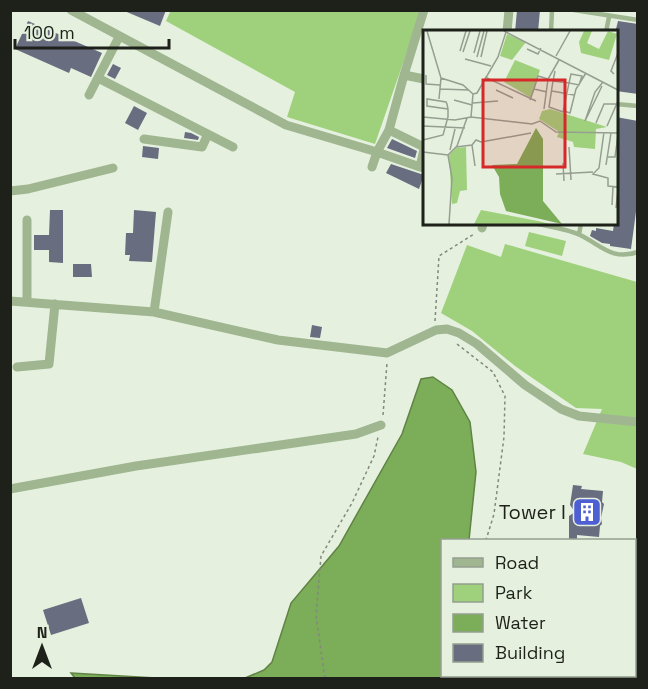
<svg xmlns="http://www.w3.org/2000/svg" width="648" height="689" viewBox="0 0 648 689" font-family="'Space Grotesk',sans-serif">
<rect width="100%" height="100%" fill="#e5f1de"/>
<!-- green -->
<path fill="#9fd17d" d="M171,10L421,11L375,144L287,117L295,92L166,21Z
M529,232L566,241L562,256L525,246Z
M505,244L637,282V469L621,462L583,454L602,409L576,408L515,366L472,331L441,313L467,245L501,257Z"/>
<!-- water -->
<path fill="#7cad58" stroke="#608345" stroke-width="1.5" d="M433,377L452,390L470,422L476,472L469,540H442V676H464V678H245L264,670L272,662L291,603L339,546L402,434L421,379Z
M71,673L156,678H75Z"/>
<!-- building -->
<path fill="#686d7f" d="M122,10H166L160,26Z
M517,10H540L538,32H515Z
M28,21L102,53L91,77L71,68L69,73L15,49Z
M618,21L638,24V94L616,91V29Z
M113,64L121,68L115,79L107,75Z
M134,106L147,113L138,130L125,123Z
M616,117L638,121V197L631,249L610,246V244L602,243L590,236L592,230L596,231V228L613,231L614,224H616Z
M185,132L191,133L199,137L198,140L184,138Z
M392,139L417,151L415,158L387,148Z
M143,146L159,148L158,159L142,157Z
M391,164L424,175L419,189L386,173Z
M50,210H63V263L49,262V250H34V235H49Z
M134,210L156,212L152,262L129,261L130,255H125L126,233H133Z
M73,264H91L92,277H73Z
M312,325L322,327L320,338L310,337Z
M573,485L582,486L581,489L603,491L602,502L604,504L601,518L602,524L600,526L599,537L577,535V540H569V516L575,512L570,505Z
M81,598L89,623L51,635L43,610Z"/>
<g fill="none" stroke-linecap="round" stroke-linejoin="round">
<!-- path -->
<path stroke="#81897c" stroke-width="1.5" stroke-dasharray="3 3" stroke-linecap="butt" d="M435,321L439,256L474,234
M457,344L493,372L505,396L504,437L494,514L486,540
M383,415L387,363
M483,676V678
M325,678L316,616L321,556L352,503L374,456L378,437"/>
<!-- service -->
<path stroke="#9fb691" stroke-width="4.5" d="M574,10L638,20
M551,32L552,10
M606,32L609,17
M616,104L638,106
M538,224C552,227 568,229 580,235C601,245 612,261 638,252
M579,234L581,224
M634,676L635,678"/>
<!-- minor -->
<path stroke="#9fb691" stroke-width="9" d="M71,10L286,125L377,152L420,167
M507,32L509,10
M404,75L424,10
M98,78L233,147
M89,95L119,37
M389,130L424,147
M144,139L202,147L208,134
M424,149L420,167L424,168
M372,167L377,152L389,130L404,75L424,79
M10,191L28,189L113,168
M482,228L483,224
M10,301L154,312L278,340L387,353L436,330L447,329L459,333L477,344L525,385L561,409L579,416L638,422
M27,302V220
M154,312L168,212
M17,367L49,364L55,304
M10,489L136,466L356,434L381,425"/>
</g>
<!-- icons -->
<defs>
<g id="building-square" transform="scale(1.5)"><rect x="-9" y="-9" width="18" height="18" rx="4" fill="#4e5fd4" stroke="#e5f1de"/><path d="M-4-6H4V6H1V3H-1V6H-4ZM-2.5-4.3h1.7v1.8h-1.7ZM.8-4.3h1.7v1.8H.8ZM-2.5-1h1.7V.8h-1.7ZM.8-1h1.7V.8H.8Z" fill="#fff"/></g>
</defs>
<g fill-rule="evenodd">
<use href="#building-square" x="587" y="512"/>
</g>
<g text-anchor="middle" dominant-baseline="central" stroke-width="6" stroke-linejoin="round" paint-order="stroke">
<!-- poi labels -->
<g font-size="20" fill="#1d211a" stroke="#e5f1de" text-anchor="end">
<text x="566" y="512">Tower I</text>
</g>
</g>
<!-- overview -->
<g transform="translate(423 30)">
<rect width="195" height="195" fill="#e5f1de"/>
<path d="M161,1H169L164,13L176,19L185,1L194,4L186,30L158,23L156,12ZM84,4L103,12L89,30L77,26ZM92,30L117,40L108,68L81,52ZM127,79L184,97L173,99L172,119L151,117L150,112L134,107L136,102L116,89L119,81ZM43,117L44,160L37,161L34,173L29,174L26,125L33,118ZM58,180L115,191L127,194H51Z" fill="#9fd17d"/>
<path d="M113,98L120,109V171L139,194L83,181L77,164L76,147L69,135L94,134Z" fill="#7cad58"/>
<path fill="none" stroke="#959e90" stroke-width="1.5" d="M4,1L18,48L16,69M81,1L195,60M104,19L115,24L118,18M37,21L43,1M40,22L47,1M51,23L57,1M133,26L147,1M54,27L61,1M58,27L64,1M42,29L68,36M148,44L159,46L156,55L146,53ZM191,44L188,41L195,23M3,45V54L17,55M62,47L113,71M18,48L40,55L50,64L48,87M130,51L146,53L140,82L126,77L130,51L132,41M179,56L162,91L172,62L180,52M17,59L46,60M111,59L115,46L125,49M73,60L90,68M129,61L151,65M50,64L54,63L75,27L83,2M31,70L49,75M107,70L111,59L124,62M50,73L75,71M121,79L125,49L136,30M141,81L147,83L153,59L163,43M0,87L32,90L48,87L109,94L117,91L133,102L195,103M173,93L181,74H193M0,96L42,98M184,96L195,71M181,102L176,138L170,144L185,148V156L195,157M0,110L20,105L25,87V79L24,74L23,72L4,69V76L25,79M49,115L52,136M33,117L49,115L53,110L58,112L108,103M146,117L148,150M27,120L32,99M0,122L25,125M25,125L29,148L26,194M25,125L34,116L44,88M184,127H192L195,105M140,133L141,151M183,135L188,103M133,144L170,142M189,175L190,157M193,178L195,160"/>
<path fill="#d62828" fill-opacity="0.15" stroke="#d62828" stroke-width="3" d="M60,50H142V137H60Z"/>
<rect width="195" height="195" fill="none" stroke="#1d211a" stroke-width="3"/>
</g>
<!-- border -->
<rect width="648" height="689" fill="none" stroke="#1d211a" stroke-width="24"/>
<!-- legend -->
<rect x="441" y="539" width="195" height="138" fill="#e5f1de" stroke="#959e90" stroke-width="1.5"/>
<rect x="453" y="558" width="30" height="9" fill="#9fb691" stroke="#959e90" stroke-width="1.5"/>
<text x="495" y="569" font-size="18" fill="#1d211a">Road</text>
<rect x="453" y="584" width="30" height="18" fill="#9fd17d" stroke="#959e90" stroke-width="1.5"/>
<text x="495" y="599" font-size="18" fill="#1d211a">Park</text>
<rect x="453" y="614" width="30" height="18" fill="#7cad58" stroke="#959e90" stroke-width="1.5"/>
<text x="495" y="629" font-size="18" fill="#1d211a">Water</text>
<rect x="453" y="644" width="30" height="18" fill="#686d7f" stroke="#959e90" stroke-width="1.5"/>
<text x="495" y="659" font-size="18" fill="#1d211a">Building</text>
<!-- north arrow -->
<g transform="translate(42 647)" stroke="#e5f1de" stroke-width="4.5" paint-order="stroke">
<path d="M0-4.5L10 22L0 15L-10 22Z" fill="#1d211a"/>
<text y="-9" font-size="16" font-weight="bold" text-anchor="middle" fill="#1d211a">N</text>
</g>
<!-- scale -->
<path d="M15 39v9h154v-9" fill="none" stroke="#1d211a" stroke-width="3"/>
<text x="24" y="39" font-size="18" fill="#1d211a" stroke="#e5f1de" stroke-width="4.5" paint-order="stroke">100 m</text>
</svg>
